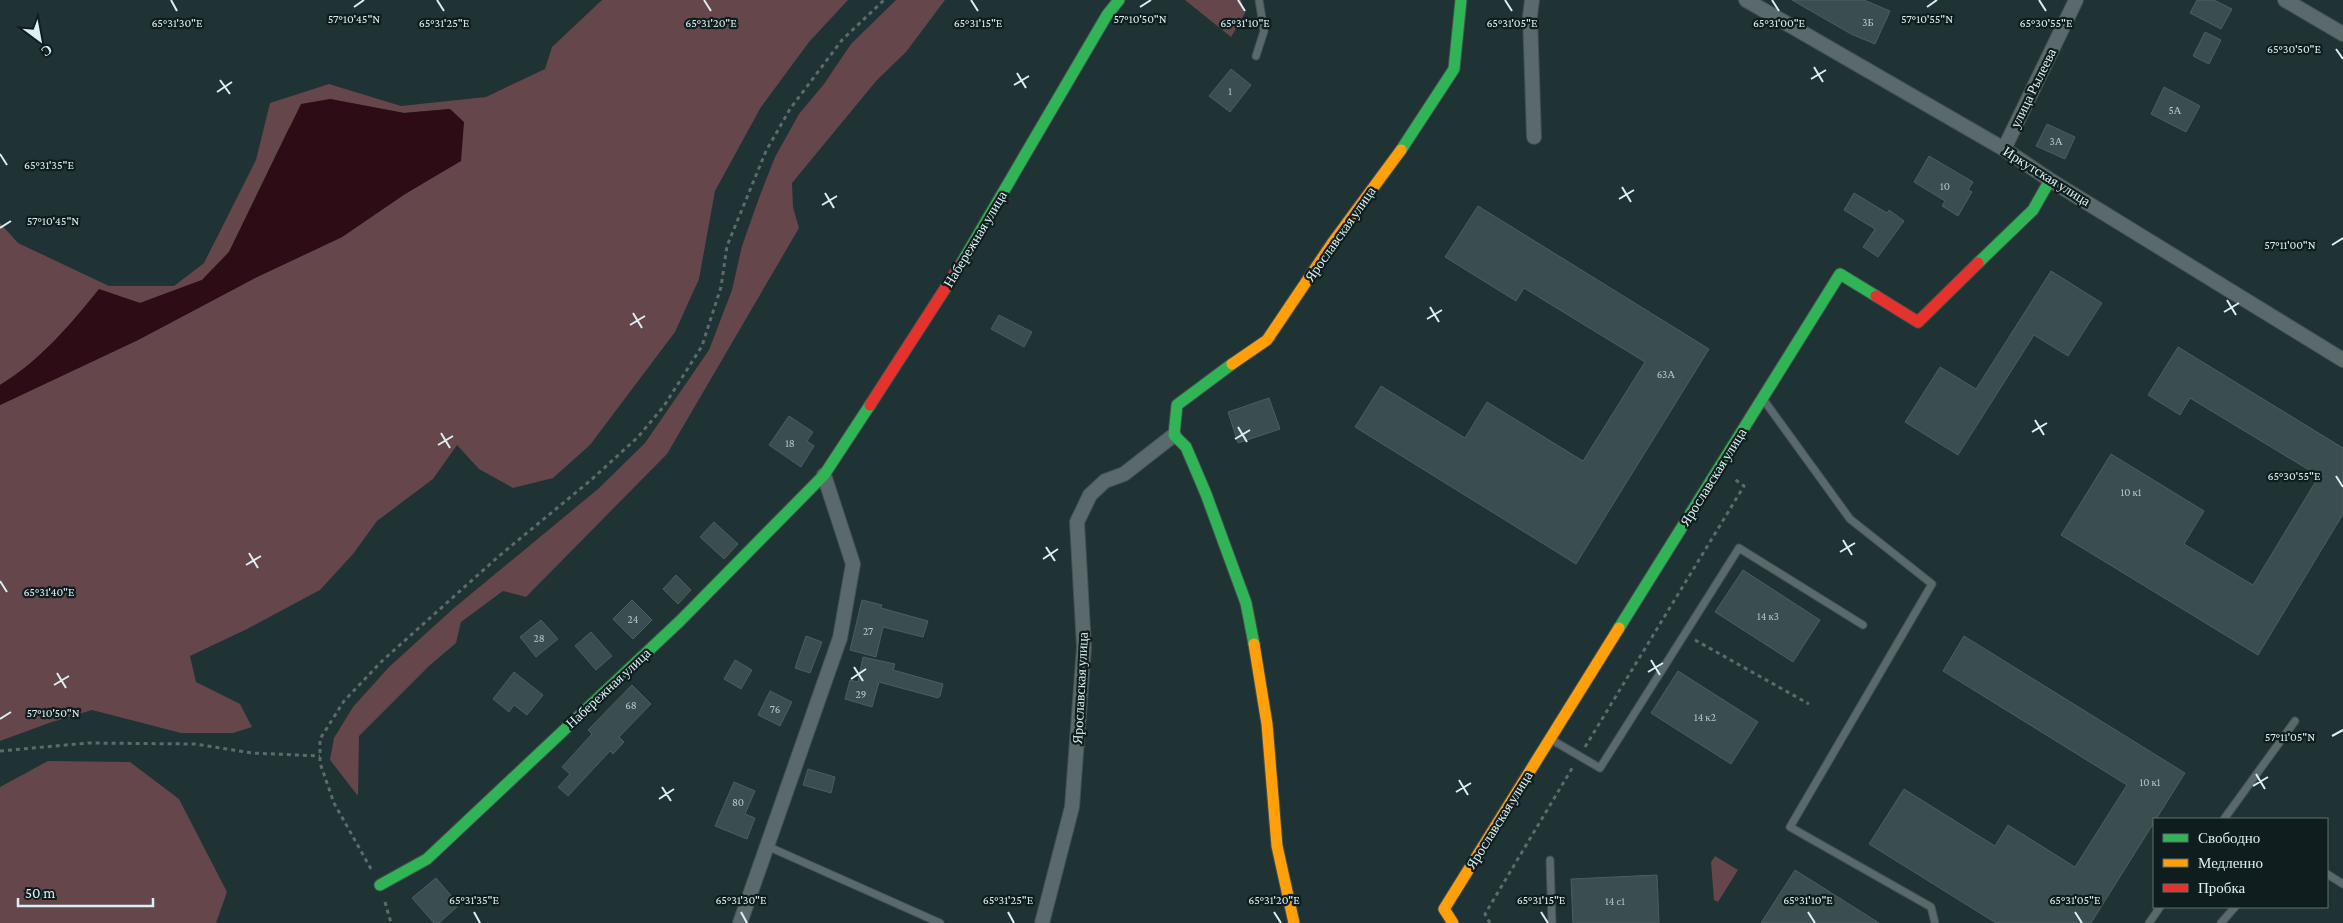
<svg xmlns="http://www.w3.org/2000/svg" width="2343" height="923" viewBox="0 0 2343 923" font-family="'Crimson Pro',serif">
<rect width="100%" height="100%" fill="#1f3234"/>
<!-- green -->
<path fill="#64464b" d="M602,0H848L809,42L761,107L715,191L699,279L675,332L590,445L553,478L513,488L479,469L457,445L433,479L377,521L353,554L320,590L247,629L190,656L196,682L240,704L252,727L233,733H181L92,710L49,723L0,741V405L138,340L257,277L342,237L405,194L460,161L450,109L404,113L330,99L289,128L229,252L202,280L140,303L99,290C70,325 40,361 0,385V223L18,243L109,286H174L204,263L256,160L270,103L329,84L401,106L486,97L545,69L552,47Z
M896,0H945L906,52L877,80L792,183L793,207L799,228L667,454L526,597L503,591L461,622L456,643L429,666L359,736L358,796L330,760L334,738L353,707L389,667L454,608L598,489L645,443L709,350L732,290L742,246L759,198L775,157L799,114L824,84L851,44Z
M1185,0H1241L1245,13L1231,37Z
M48,761L130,762L179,799L227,892L216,923H0V787Z
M1715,856L1738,870L1718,902L1714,900L1711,862Z"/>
<!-- water -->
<path fill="#2d0c15" d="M330,99L404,113L450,109L464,122L461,161L405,194L342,237L257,277L138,340L0,405V385C40,361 70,325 99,289L140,303L202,280L229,252L301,104Z"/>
<!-- building -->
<path fill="#3a4e50" stroke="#4e5d5f" d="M1792,0H1864L1890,11L1875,44L1851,34Z
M2197,0H2214L2232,9L2221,29L2190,13Z
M2205,32L2221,40L2209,64L2193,56Z
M1231,69L1251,85L1230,112L1209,96Z
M2164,87L2200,106L2186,132L2151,114Z
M2047,124L2075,137L2065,159L2036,146Z
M1929,156L1973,182L1968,190L1972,192L1958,216L1942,206L1945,201L1914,182Z
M1854,193L1887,213L1889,210L1904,221L1878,257L1863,247L1875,229L1844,210Z
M1478,206L1709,349L1576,564L1355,427L1381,386L1465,438L1487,402L1583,461L1645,362L1524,288L1516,301L1445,257Z
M2051,271L2102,303L2068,356L2034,335L1958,455L1905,422L1940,367L1976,389Z
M999,315L1032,332L1024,347L991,329Z
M2178,347L2343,448V514L2258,655L2061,535L2111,454L2204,511L2184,544L2253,585L2319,476L2190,398L2180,415L2148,395Z
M1269,398L1280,429L1238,443L1228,412Z
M789,416L813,432L807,441L814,446L801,467L769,445Z
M714,522L738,544L724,559L700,537Z
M1743,570L1820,620L1793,662L1715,612Z
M676,575L691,590L678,604L663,589Z
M632,600L652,620L633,639L613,619Z
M862,600L882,605L881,608L928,621L923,637L883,627L876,657L850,650Z
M541,620L558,639L536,657L520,637Z
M591,632L612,656L596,670L575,646Z
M806,636L822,642L810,673L795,668Z
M1964,636L2185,773L2091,923H1996L1869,844L1904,789L1995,846L2008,825L2075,867L2127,785L1943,671Z
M863,657L895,664L893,670L943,684L940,696L938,698L879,682L872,707L845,699L850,680L858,682Z
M735,660L752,670L741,689L724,679Z
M1678,671L1758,722L1731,764L1651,713Z
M514,672L543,695L527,715L514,705L509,712L493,699Z
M632,685L651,704L619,737L624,742L613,754L610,751L568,796L558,787L570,774L562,767L592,734L588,730Z
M770,691L792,702L780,726L758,715Z
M808,769L835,777L831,793L803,785Z
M734,782L755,791L745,814L755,818L747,839L715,826Z
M1795,870L1879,923H1761Z
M1657,875L1659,923H1573L1571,879Z
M436,878L459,905L439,923H434L412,898Z"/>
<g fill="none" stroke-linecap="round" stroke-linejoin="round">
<!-- lane casing -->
<g stroke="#415052" stroke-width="9">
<path id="lane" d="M1256,56L1264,31L1259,0
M1763,399L1850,519L1932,584L1790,827L1931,907L1935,923
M1552,740L1600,768L1739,548L1863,625
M2224,819L2295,721
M767,846L940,923
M1550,860L1552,923
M2327,874L2343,884
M2149,923L2160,907
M2221,923L2235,907"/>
</g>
<!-- street casing -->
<g stroke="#415052" stroke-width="16">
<path id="street" d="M1532,0L1530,16L1534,137
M1746,0L2004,149L2050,180L2343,360
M2285,0L2343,34
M2004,149L2076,0
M740,923L840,638L853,564L824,475
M1042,923L1072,807L1084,647L1077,522L1090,495L1105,481L1124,474L1174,435"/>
</g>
<!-- fast casing -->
<g stroke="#415052" stroke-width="13">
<path id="fast" d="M1401,150L1454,69L1461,0
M1978,263L2033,210L2050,180
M961,264L1107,15L1119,0
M1232,364L1177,405L1174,435L1186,447L1206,494L1246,603L1254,644
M1619,628L1840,274L1876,296
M380,885L427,859L680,621L824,475L870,405"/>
</g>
<!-- slow casing -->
<g stroke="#415052" stroke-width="13">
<path id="slow" d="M1232,364L1267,340L1333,242L1401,150
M1254,644L1267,724L1277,846L1294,923
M1453,923L1444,909L1619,628"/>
</g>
<!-- jam casing -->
<g stroke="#415052" stroke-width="13">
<path id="jam" d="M1876,296L1918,322L1978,263
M870,405L961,264"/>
</g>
<!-- path -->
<path stroke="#5d6b6c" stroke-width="3" stroke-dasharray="4 4" stroke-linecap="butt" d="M1695,640L1809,704
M1585,747L1744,486L1733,478
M0,751L88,743L195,744L252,753L320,756
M371,869L334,803L320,763V739L344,701L382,661L499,556L591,480L638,437L664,406L702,346L721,287L727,246L766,151L790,109L842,40L884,0
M385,902L391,923
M1490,923L1485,914L1574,765"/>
<!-- lane -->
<use href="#lane" stroke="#5a696b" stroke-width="7"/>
<!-- street -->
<use href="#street" stroke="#5a696b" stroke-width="14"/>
<!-- fast -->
<use href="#fast" stroke="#30b455" stroke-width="11"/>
<!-- slow -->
<use href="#slow" stroke="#ff9f0a" stroke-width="11"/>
<!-- jam -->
<use href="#jam" stroke="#e5322d" stroke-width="11"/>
</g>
<!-- ticks -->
<path fill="none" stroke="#dceff2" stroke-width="2" d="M171,0L177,11M437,0L444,11M704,0L711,11M971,0L978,11M1238,0L1245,11M1505,0L1512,11M1772,0L1779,11M2039,0L2046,11M354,7L364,0M1140,7L1151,0M1927,7L1937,0M2336,49L2343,59M1814,67L1823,82M1017,73L1026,88M1811,79L1826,70M220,80L230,94M1014,85L1029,76M217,92L232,82M0,154L7,165M1622,187L1631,202M825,193L834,208M1619,199L1634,190M822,205L837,196M0,228L11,221M2332,245L2343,238M2227,300L2236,315M1430,307L1439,322M2224,312L2239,303M633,313L642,328M1427,319L1442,310M630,325L645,316M2035,420L2044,435M1238,427L1247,442M2032,432L2047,423M441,433L450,448M1235,439L1250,430M438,445L453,436M2336,476L2343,487M1843,540L1852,555M1046,547L1055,561M1840,552L1855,543M249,553L258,568M1043,559L1058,549M246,565L261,556M0,581L7,592M1651,660L1660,675M854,667L863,681M1648,672L1663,663M57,673L66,688M851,679L866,669M54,685L69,676M0,719L11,712M2332,736L2343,730M2256,774L2265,789M1459,780L1468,795M2253,786L2268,777M662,787L671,801M1456,792L1471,783M659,799L674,789M474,912L480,923M741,912L747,923M1008,912L1014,923M1274,912L1281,923M1541,912L1548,923M1808,912L1815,923M2075,912L2082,923"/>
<g text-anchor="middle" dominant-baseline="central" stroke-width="4.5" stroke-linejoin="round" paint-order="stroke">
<!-- number labels -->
<g font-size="11" fill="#b4c7ca">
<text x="1868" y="22">3Б</text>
<text x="1230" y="91">1</text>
<text x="2175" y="110">5А</text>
<text x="2056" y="141">3А</text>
<text x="1945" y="186">10</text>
<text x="1666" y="374">63А</text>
<text x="790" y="443">18</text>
<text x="2131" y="492">10 к1</text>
<text x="1768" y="616">14 к3</text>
<text x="633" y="619">24</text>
<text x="868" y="631">27</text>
<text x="539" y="638">28</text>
<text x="861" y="694">29</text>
<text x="631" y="705">68</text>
<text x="775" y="709">76</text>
<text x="1705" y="717">14 к2</text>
<text x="2150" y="782">10 к1</text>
<text x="738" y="802">80</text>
<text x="1615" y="901">14 с1</text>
</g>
<!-- street labels -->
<g font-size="14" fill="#dceff2" stroke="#0f1d1f">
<text transform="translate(2033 88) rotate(-64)">улица Рылеева</text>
<text transform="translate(2047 176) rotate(32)">Иркутская улица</text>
<text transform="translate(1340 234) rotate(-55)">Ярославская улица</text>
<text transform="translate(975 239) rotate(-59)">Набережная улица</text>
<text transform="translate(1713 477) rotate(-58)">Ярославская улица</text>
<text transform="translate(608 688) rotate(-43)">Набережная улица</text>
<text transform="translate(1080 688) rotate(-87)">Ярославская улица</text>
<text transform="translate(1499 820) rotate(-58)">Ярославская улица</text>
</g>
</g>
<g font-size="12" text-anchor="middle" fill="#dceff2" stroke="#0f1d1f" stroke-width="4.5" stroke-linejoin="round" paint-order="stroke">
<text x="354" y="23">57°10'45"N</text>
<text x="1140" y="23">57°10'50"N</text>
<text x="1927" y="23">57°10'55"N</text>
<text x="177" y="27">65°31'30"E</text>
<text x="444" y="27">65°31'25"E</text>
<text x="711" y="27">65°31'20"E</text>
<text x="978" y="27">65°31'15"E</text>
<text x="1245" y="27">65°31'10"E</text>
<text x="1512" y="27">65°31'05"E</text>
<text x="1779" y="27">65°31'00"E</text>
<text x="2046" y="27">65°30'55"E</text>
<text x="2294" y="53">65°30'50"E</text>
<text x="49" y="169">65°31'35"E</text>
<text x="53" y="225">57°10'45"N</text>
<text x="2290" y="249">57°11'00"N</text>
<text x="2294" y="480">65°30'55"E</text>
<text x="49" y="596">65°31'40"E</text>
<text x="53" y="717">57°10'50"N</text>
<text x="2290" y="741">57°11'05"N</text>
<text x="474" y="904">65°31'35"E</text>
<text x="741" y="904">65°31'30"E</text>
<text x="1008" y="904">65°31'25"E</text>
<text x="1274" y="904">65°31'20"E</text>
<text x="1541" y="904">65°31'15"E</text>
<text x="1808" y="904">65°31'10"E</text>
<text x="2075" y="904">65°31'05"E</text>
</g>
<!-- legend -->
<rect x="2153" y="818" width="175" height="90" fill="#0f1d1f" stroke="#617173"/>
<rect x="2163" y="834" width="25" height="8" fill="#30b455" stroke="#617173"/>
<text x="2198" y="843" font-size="15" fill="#dceff2">Свободно</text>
<rect x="2163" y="859" width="25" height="8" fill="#ff9f0a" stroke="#617173"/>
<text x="2198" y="868" font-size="15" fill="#dceff2">Медленно</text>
<rect x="2163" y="884" width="25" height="8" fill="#e5322d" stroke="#617173"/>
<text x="2198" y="893" font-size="15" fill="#dceff2">Пробка</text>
<!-- north arrow -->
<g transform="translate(40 40) rotate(148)" stroke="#0f1d1f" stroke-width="4" paint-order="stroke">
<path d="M0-4L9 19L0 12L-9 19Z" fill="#dceff2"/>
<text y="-8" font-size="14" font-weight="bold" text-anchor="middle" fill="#dceff2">С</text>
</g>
<!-- scale -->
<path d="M18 898v8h135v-8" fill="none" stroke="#dceff2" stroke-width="2.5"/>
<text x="25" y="898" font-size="15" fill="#dceff2" stroke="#0f1d1f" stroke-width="4" paint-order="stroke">50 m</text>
</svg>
